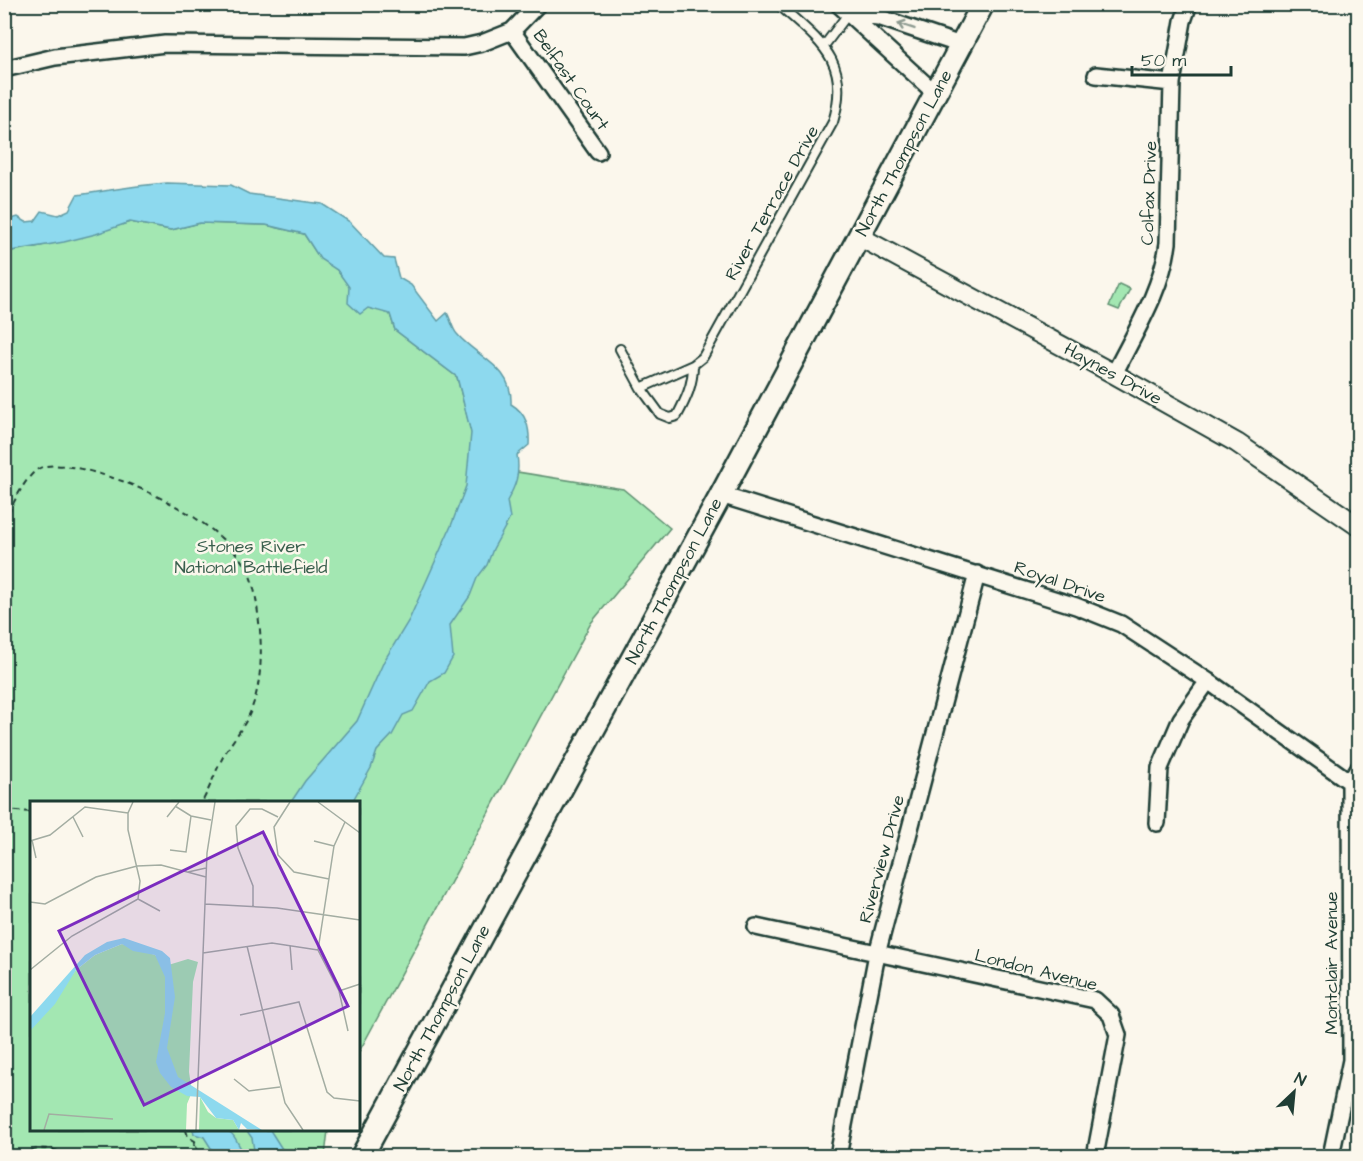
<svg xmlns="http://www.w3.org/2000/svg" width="1363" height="1161" viewBox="0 0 1363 1161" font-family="'Architects Daughter',sans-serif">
<rect width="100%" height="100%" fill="#fbf7ec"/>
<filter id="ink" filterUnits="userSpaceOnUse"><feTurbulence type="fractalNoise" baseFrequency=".0167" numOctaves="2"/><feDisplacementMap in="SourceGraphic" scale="12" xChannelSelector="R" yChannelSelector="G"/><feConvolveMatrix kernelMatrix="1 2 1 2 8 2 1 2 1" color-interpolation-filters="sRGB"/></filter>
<g filter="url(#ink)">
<!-- green -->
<path fill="#a3e7b2" stroke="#619273" stroke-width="1.5" d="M130,222L171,230L200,223L266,225L304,234L317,254L337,270L347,283L390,314L395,330L457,377L480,466L623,489L670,528L591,623L359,1052L358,802H32V1130H328L325,1156H5L4,252C48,246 89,236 130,222Z
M1119,284L1130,289L1119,310L1109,306Z"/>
<!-- water -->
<path fill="#8dd9ee" stroke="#619ba4" stroke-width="1.5" d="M167,183L231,185L249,194L322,204L350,222L384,258L394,259L399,278L411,285L438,321L447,313C451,319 452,329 457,334C477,358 513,366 511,404C526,413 530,427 529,445L517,455C520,474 516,485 507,501L510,518L493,549L487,565L477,578L470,596L450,625L453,657L444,673L430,681L413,711L403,715L392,735L377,751L371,768L352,802H291L305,781L357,721L384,661L409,620L451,526L466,486L471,433L457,377L395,330L390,314L368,308L360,314L348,303L349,287L337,270L320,259L304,234L266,225L200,223L171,230L130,222L96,234L64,242L5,252V221L18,217L26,222L35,221L42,211L58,215L69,210L77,195C107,191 137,185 167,183Z
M193,1130C203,1129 223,1126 231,1133C238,1139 238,1149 248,1156H216L204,1137L194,1134Z
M247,1131L270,1130L282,1149L307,1156H255L252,1138Z"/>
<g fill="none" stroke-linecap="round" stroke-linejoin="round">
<!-- service casing -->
<g stroke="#1f3d34" stroke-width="12">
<path id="service" d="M824,46L848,14
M620,349L641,388L693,365L703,357L833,122C852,60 819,41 778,4
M641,388L660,414L670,418L677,416C686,399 693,385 693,365"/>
</g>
<!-- minor casing -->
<g stroke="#1f3d34" stroke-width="20">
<path id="minor" d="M838,4L935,93
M848,14L878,17L961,45
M512,31L598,152
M4,69L55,57L165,44L464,47L482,43L512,31L538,4
M1096,75L1172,83
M1114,374C1135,332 1162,290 1168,243L1172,83L1183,21L1189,4
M721,495L1076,606L1121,624L1208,681L1350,782
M1157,823L1160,768L1181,719L1208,681
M756,927L1095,1000L1111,1015L1118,1035L1095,1156
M838,1156L877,954L977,574
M1331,1156L1351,1060L1350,782L1358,769"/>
</g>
<!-- tertiary casing -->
<g stroke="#1f3d34" stroke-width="22">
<path id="tertiary" d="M860,237L1114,374L1237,443L1358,526"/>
</g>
<!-- secondary casing -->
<g stroke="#1f3d34" stroke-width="26">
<path id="secondary" d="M362,1156L721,495L983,4"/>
</g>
<!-- path -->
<path stroke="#1f3d34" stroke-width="2" stroke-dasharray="6 4.5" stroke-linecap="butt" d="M4,523C11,508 24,478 38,469C55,458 104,475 122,481C166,498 240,535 253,585C257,599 258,616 260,630C262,658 261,688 249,715C242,730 231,742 223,757C215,772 210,788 202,802
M4,810L32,812
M186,1130L188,1137L195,1141L197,1151L202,1156
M22,1156C38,1143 56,1150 74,1156
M191,1156L195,1142"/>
<!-- service -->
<use href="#service" stroke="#fbf7ec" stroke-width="8"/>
<!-- minor -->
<use href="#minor" stroke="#fbf7ec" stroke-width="15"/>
<!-- tertiary -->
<use href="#tertiary" stroke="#fbf7ec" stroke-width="18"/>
<!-- secondary -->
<use href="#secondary" stroke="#fbf7ec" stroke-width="21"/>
</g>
<!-- one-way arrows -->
<defs><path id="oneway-shaft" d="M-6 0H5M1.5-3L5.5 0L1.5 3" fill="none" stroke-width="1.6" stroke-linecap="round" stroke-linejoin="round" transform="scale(1.5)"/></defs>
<use stroke="#8d9a90" href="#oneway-shaft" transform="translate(906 26) rotate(-161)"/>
</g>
<g text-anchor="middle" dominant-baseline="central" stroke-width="5" stroke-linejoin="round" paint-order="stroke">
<!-- street labels -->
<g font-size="18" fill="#1f3d34" stroke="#fbf7ec">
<text transform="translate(571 80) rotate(55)">Belfast Court</text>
<text transform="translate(904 153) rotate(-62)">North Thompson Lane</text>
<text transform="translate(1149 193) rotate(-88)">Colfax Drive</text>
<text transform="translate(772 203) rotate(-61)">River Terrace Drive</text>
<text transform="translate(1113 374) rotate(29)">Haynes Drive</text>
<text transform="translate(674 581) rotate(-62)">North Thompson Lane</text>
<text transform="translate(1060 582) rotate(19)">Royal Drive</text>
<text transform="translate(882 859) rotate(-75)">Riverview Drive</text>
<text transform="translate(1331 963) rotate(-90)">Montclair Avenue</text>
<text transform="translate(1036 970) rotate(14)">London Avenue</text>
<text transform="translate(442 1008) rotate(-62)">North Thompson Lane</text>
</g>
<!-- park labels -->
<g font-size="18" fill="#395f4d" stroke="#fbf7ec">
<text x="251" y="546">Stones River<tspan x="251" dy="21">National Battlefield</tspan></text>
</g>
</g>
<!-- overview -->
<g transform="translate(30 801)">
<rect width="330" height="330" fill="#fbf7ec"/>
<path d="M92,143L125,154L135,165L158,158L168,161L163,181L159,271L162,291L157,303L156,329H0V229L46,169L65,154ZM170,296L178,311L186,317L203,319L209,329H169Z" fill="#a3e7b2"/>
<path d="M94,137L132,150L140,157L145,196L137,247L148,276L232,329L217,328L211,322L209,329L203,319L186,317L170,296L157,295L141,286L130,272L126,261L135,212V176L125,154L103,150L92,143L65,154L46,169L25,203L0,230V216L55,154L77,141Z" fill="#8dd9ee"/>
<path fill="none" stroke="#a3ada2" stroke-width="1.5" d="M260,1L244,26L248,54L264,71L299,78M288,1L330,32M145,5L161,15L181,19M43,16L53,36M137,16L149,1M315,21L304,45L288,149L309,190L318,230M2,39L6,57M0,40L20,34L55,6L98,12M284,40L304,45M140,49L156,51L161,15M158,71L176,67M108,98L130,110M0,101L15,103L66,76L107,65L131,64L176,76M175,103L247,107L330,119M223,105V85L208,47L206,25L220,8H232L248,16M260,144L262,169M217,145L255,302L273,329M173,152L242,142L288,149M0,169L42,135L108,98L110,80L98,29V12L103,1M309,190L330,183M210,214L269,201L297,291L304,297L330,300M204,278L219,290L250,286M14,329L19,313L83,318M166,329L177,52L185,1"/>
<path fill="#7b2cbf" fill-opacity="0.15" stroke="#7b2cbf" stroke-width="3" d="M233,31L318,205L114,304L29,130Z"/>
<rect width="330" height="330" fill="none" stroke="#1f3d34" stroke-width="3"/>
</g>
<!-- margin -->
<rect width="1363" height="1161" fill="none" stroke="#fbf7ec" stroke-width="24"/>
<rect x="12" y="12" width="1339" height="1137" fill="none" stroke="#1f3d34" stroke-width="2" filter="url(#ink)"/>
<!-- north arrow -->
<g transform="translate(1294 1092) rotate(26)" stroke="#fbf7ec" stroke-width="4.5" paint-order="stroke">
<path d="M0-4.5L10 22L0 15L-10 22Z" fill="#1f3d34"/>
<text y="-9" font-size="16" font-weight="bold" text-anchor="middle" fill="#1f3d34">N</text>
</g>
<!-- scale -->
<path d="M1132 66v9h99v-9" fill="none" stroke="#1f3d34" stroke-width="3"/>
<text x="1141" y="66" font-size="18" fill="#1f3d34" stroke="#fbf7ec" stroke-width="4.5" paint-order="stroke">50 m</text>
</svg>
